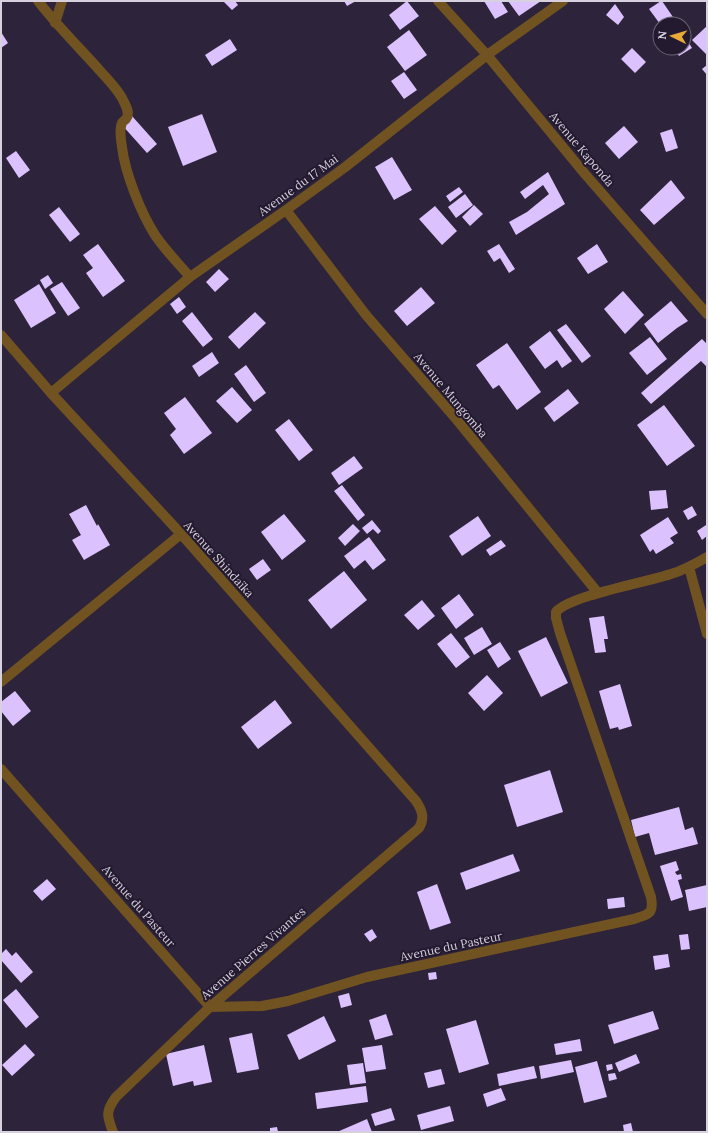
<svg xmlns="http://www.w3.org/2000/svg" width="708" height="1133" viewBox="0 0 708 1133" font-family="Lora,serif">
<rect width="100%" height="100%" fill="#2d233a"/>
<!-- building -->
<path fill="#dcc1ff" d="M223,1H235L238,5L232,10Z
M344,1H356L347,6Z
M407,1L419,16L400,30L389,15Z
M484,1H501L508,12L495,19Z
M508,1H541L519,16Z
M661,1H662L675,20L668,24H660L649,9Z
M615,4L624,17L618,25L606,15Z
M707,26V55L692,40Z
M409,30L427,55L405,71L387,47Z
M1,32L8,43L1,48Z
M684,35L692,48L679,56L674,48H684Z
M230,39L237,50L212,66L205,55Z
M632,48L646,62L635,73L621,59Z
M707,65V75L702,69Z
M404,72L417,90L404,99L391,81Z
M202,114L217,152L183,166L168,127Z
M132,116L157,144L147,153L122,125Z
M624,126L638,142L619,159L605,143Z
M672,129L678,148L666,152L660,133Z
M16,151L30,170L19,178L6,158Z
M392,157L412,190L394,200L375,167Z
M548,172L565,204L516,235L509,222L527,212L549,194L543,185L525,199L520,192Z
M671,180L685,198L654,225L640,210Z
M459,187L463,192L450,202L446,196Z
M465,194L473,205L456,218L448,207Z
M474,205L483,214L470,226L462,217Z
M435,206L457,231L442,245L419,219Z
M59,207L80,234L70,242L49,215Z
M98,244L125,281L103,297L86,273L93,268L83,255Z
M499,244L515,269L509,273L500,258L494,262L487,251Z
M597,244L608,262L588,274L577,258Z
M219,269L229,279L215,292L206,282Z
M48,275L53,283L45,289L40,280Z
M62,282L80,308L68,316L50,289Z
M39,284L56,313L31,328L14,300Z
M421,287L435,303L407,326L394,311Z
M623,291L644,315L625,334L604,309Z
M179,297L186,307L177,314L170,304Z
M671,301L688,321L677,328L658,343L644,324Z
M192,312L213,339L203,347L182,321Z
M255,312L266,323L239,349L228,337Z
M566,324L591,356L582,363L557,330Z
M550,331L572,361L562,368L557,360L545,369L529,347Z
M650,337L667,359L647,375L629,353Z
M702,339L707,344V367L701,361L651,404L641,393Z
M507,343L541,392L517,410L499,385L493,389L476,365Z
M212,352L219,363L199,377L192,366Z
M246,365L266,393L254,402L234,374Z
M232,387L252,410L237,423L216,401Z
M568,389L579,403L554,422L544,408Z
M185,397L212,433L184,454L170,435L176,429L164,413Z
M664,405L695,446L667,466L637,425Z
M289,419L313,450L299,461L275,430Z
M354,456L363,468L339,485L331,473Z
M342,485L365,515L358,521L334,491Z
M666,490L668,508L651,510L649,491Z
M86,505L97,526L98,524L110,545L84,560L72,540L81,535L69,514Z
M692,506L697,515L688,520L683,511Z
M284,514L306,541L282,560L261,532Z
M478,516L491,536L462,556L449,536Z
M668,517L678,533L670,538L674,543L656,554L653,549L650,552L640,535Z
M372,520L381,531L378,534L373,529L367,534L362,528Z
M353,524L360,531L345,546L338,538Z
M706,525L707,527V536L702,540L697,531Z
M369,537L386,560L373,570L365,560L354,569L344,556Z
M501,540L506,546L490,556L486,550Z
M263,559L271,570L257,580L249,569Z
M344,571L367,600L331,629L308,600Z
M459,594L474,615L456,629L441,608Z
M422,600L435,616L418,630L404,615Z
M604,616L608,639H604L606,652L595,653L589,618Z
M482,627L492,644L474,655L464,638Z
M451,633L470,657L456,668L437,644Z
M546,637L568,683L541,697L518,651Z
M500,642L511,659L498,668L487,650Z
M487,675L503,693L484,711L468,693Z
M620,684L632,726L619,730L618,727L610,729L599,691Z
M15,691L31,711L13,726L1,711V702Z
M275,700L292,723L258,749L241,727Z
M550,770L563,812L517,827L504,785Z
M679,807L685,830L693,827L698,844L655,855L649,833L635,837L631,820Z
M513,854L520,871L466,890L460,873Z
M676,861L679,870L675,872L677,875L681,874L682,879L678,880L683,897L671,901L660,866Z
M47,879L56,889L42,901L33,891Z
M437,884L451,923L430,930L417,892Z
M707,885V907L689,911L685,890Z
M624,897L625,907L608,909L607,899Z
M372,929L377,937L370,942L364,934Z
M688,934L690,949L681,950L679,935Z
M6,949L12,956L16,952L33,972L21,983L1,960V954Z
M668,954L670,967L655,970L653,956Z
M436,972L437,979L429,980L428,973Z
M16,989L39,1017L26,1028L3,1000Z
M349,993L352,1005L341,1008L338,996Z
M653,1011L659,1029L614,1044L608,1025Z
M386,1014L393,1035L375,1040L369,1020Z
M324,1016L336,1041L299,1060L287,1035Z
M476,1020L489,1064L459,1073L446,1029Z
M252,1033L259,1069L237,1073L229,1038Z
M580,1039L582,1051L556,1055L554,1044Z
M25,1044L35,1055L12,1076L2,1065Z
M204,1045L212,1082L194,1086L193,1081L173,1086L166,1054Z
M382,1045L386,1069L366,1072L362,1048Z
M636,1054L640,1063L619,1072L615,1063Z
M571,1060L574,1072L541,1079L539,1066Z
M597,1061L607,1097L584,1103L575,1067Z
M363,1063L366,1083L350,1085L347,1065Z
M612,1064L613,1069L607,1071L606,1065Z
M534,1066L537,1078L499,1086L497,1074Z
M441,1069L445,1084L428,1088L424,1073Z
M615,1073L617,1079L609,1081L608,1074Z
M366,1086L368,1102L317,1109L315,1093Z
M501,1088L506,1100L487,1107L483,1094Z
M450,1106L454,1121L421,1130L417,1115Z
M391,1108L395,1120L375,1126L371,1114Z
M367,1119L372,1132H337Z
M631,1123L633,1132H624L623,1125Z
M277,1127L278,1132H270V1128Z"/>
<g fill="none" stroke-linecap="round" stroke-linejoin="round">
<!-- minor -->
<path stroke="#705320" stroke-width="10" d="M38,1C58,27 81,49 102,73C110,82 120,92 124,102C127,108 130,114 126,119C124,121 123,121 122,123C119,129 121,141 122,147C125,173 141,213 155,235C165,250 178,263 190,277
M438,1L487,55L585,174L707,314
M55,23L62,1
M286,210L366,315L457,420L598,593
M1,335L51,393L181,534L416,801C422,810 425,818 419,828L210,1007L116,1097C105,1112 107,1116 113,1132
M51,393L190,277L286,210L344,168L487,55L563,1
M689,567L707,634
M1,682L181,534
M1,769L210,1007L262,1006L288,1001L367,977L634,919C649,914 654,914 651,897L560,633L556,618V612C569,596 647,582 671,574C684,570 695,564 707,557"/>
</g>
<g text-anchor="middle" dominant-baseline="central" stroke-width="4" stroke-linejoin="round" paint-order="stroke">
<!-- street labels -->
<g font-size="12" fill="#d6d0df" stroke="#241a30">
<text transform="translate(582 149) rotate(50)">Avenue Kaponda</text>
<text transform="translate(298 185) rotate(-36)">Avenue du 17 Mai</text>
<text transform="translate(451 395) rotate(50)">Avenue Mungomba</text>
<text transform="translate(219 559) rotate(48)">Avenue Shindaïka</text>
<text transform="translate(139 906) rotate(49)">Avenue du Pasteur</text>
<text transform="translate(451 946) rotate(-12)">Avenue du Pasteur</text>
<text transform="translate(253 953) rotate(-41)">Avenue Pierres Vivantes</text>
</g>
</g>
<!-- border -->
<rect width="708" height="1133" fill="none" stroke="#d6d0df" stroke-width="4"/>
<!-- north arrow -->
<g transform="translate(672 36) rotate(275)"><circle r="19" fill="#241a30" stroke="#6b6376"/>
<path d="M0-3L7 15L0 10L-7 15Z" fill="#eaaa38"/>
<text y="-6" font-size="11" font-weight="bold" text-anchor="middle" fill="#d6d0df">N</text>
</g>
</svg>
